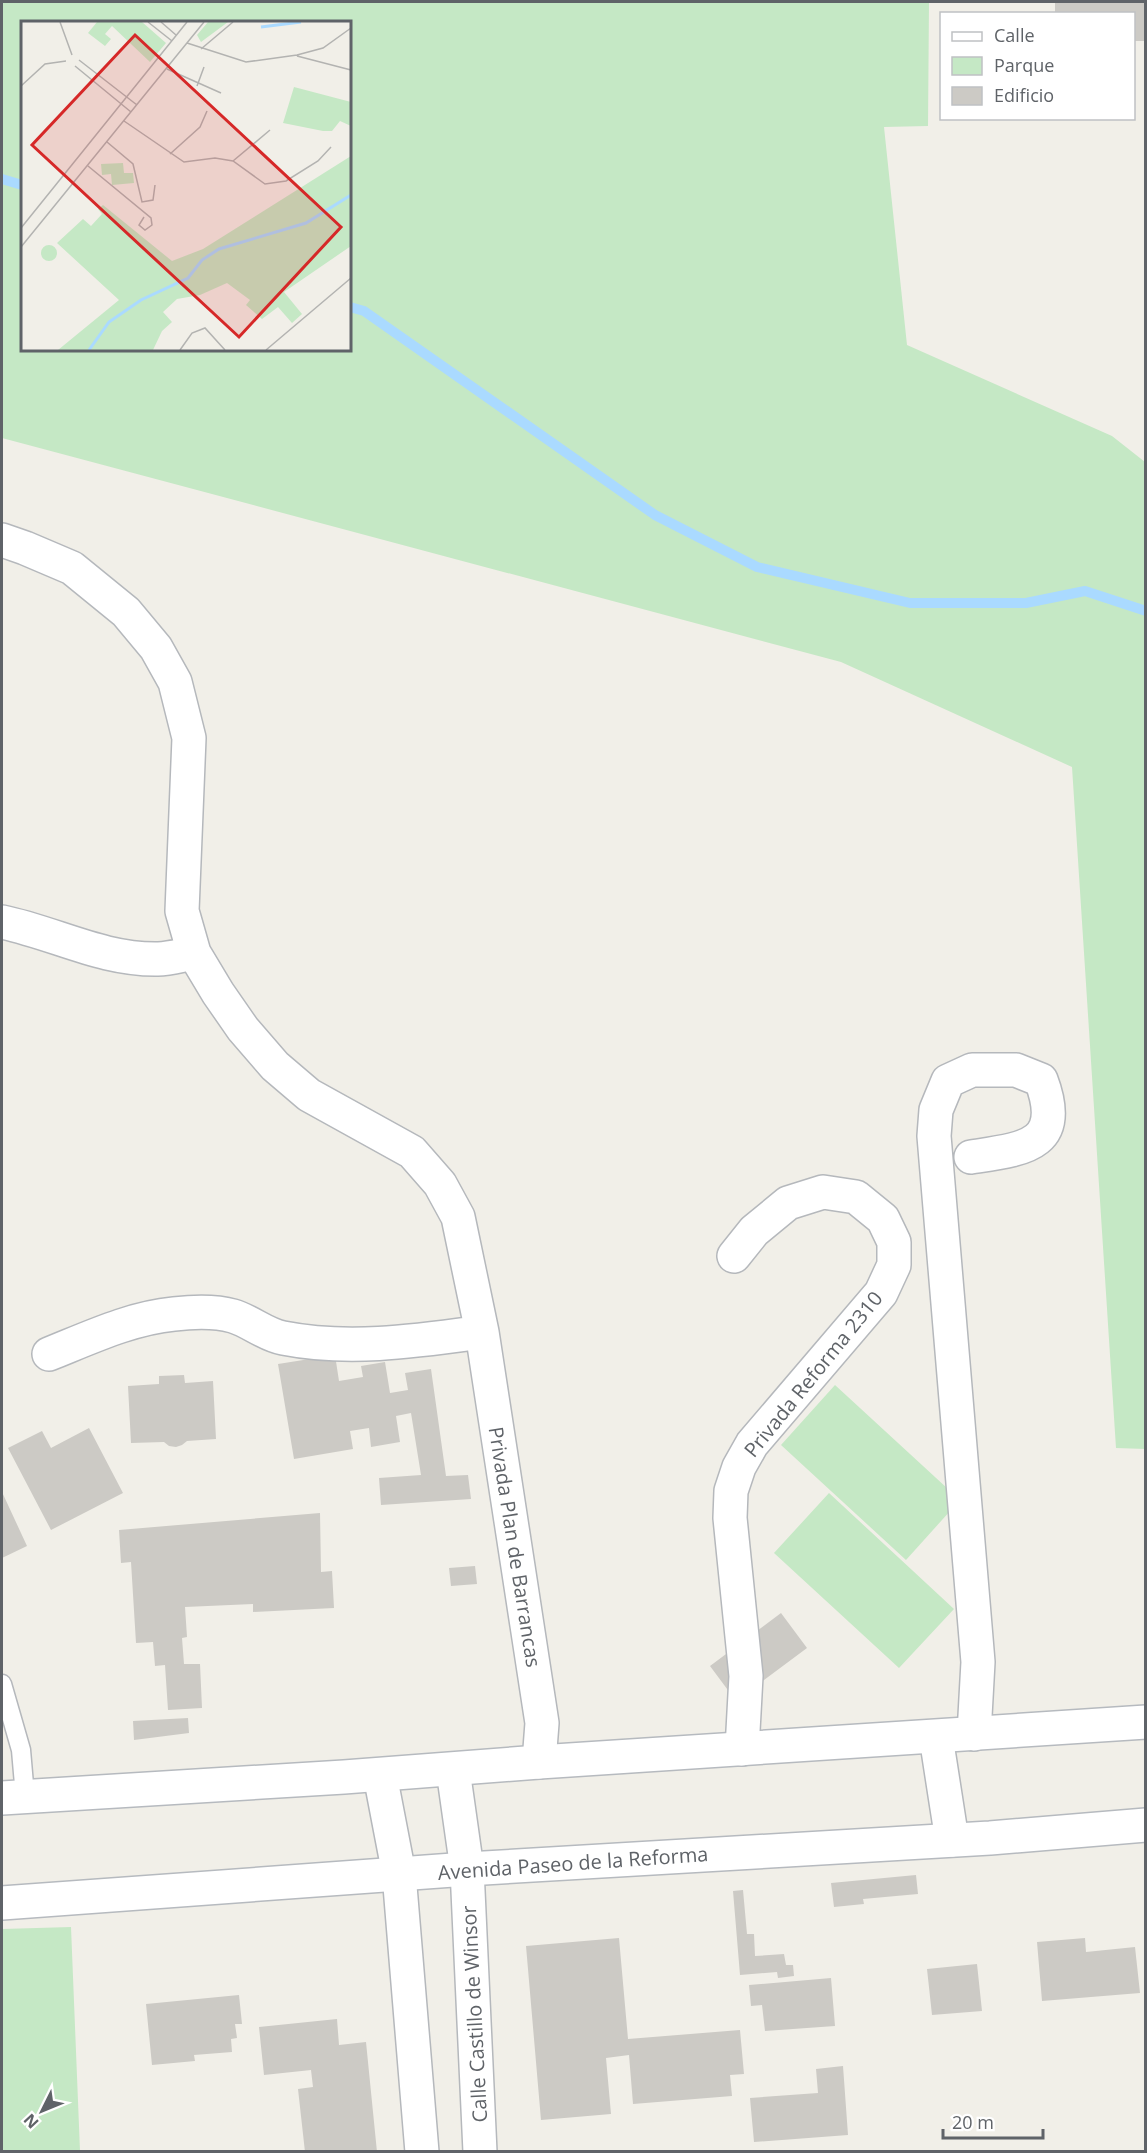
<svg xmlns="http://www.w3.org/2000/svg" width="1147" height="2153" viewBox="0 0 1147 2153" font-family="'Open Sans',sans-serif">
<rect width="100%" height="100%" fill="#f1efe8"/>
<!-- green -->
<path fill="#c5e8c5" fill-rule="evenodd" d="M2,2H929L928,126L884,127L907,345L1112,436L1145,462V1449L1116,1448L1072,767L841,662L2,438ZM22,22H350V350H22Z
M835,1385L960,1500L906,1560L781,1445Z
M829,1493L954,1609L899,1668L774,1553Z
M71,1927L80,2151H2V1929Z"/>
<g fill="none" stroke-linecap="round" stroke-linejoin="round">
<!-- stream -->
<path stroke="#aadaff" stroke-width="10" d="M2,179L22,185
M350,307L364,311L655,515L757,567L910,603H1026L1085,591L1146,611"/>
</g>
<!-- building -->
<path fill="#cccac5" d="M1055,2H1146V41H1134V14H1055Z
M335,1355L339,1381L363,1377L361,1366L385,1362L390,1393L408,1390L405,1373L431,1369L446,1476L468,1475L471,1499L381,1505L379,1478L421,1475L411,1413L396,1416L400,1442L371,1447L369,1428L350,1431L353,1449L294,1459L278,1364Z
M184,1375L185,1383L213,1381L216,1439L187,1441L182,1445L176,1447L169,1446L164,1442L131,1443L128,1386L159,1384V1376Z
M89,1428L123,1493L51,1530L8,1448L42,1431L51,1448Z
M2,1492L27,1546L2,1558Z
M320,1513L321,1572L332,1571L334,1608L253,1612V1604L185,1607L187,1637L182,1638L184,1664H200L202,1708L168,1710L165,1665L155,1666L153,1642L136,1643L131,1562L121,1563L119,1530Z
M475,1566L477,1584L451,1586L449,1568Z
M781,1613L807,1648L736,1701L710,1666Z
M188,1718L189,1733L134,1740L133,1721Z
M916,1875L918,1894L863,1899L864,1904L834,1907L831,1883Z
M743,1890L747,1934H754L755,1956L784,1954L786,1965H793L794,1976L778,1978L777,1972L740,1975L733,1891Z
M619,1938L628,2039L740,2030L744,2074L730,2075L732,2096L633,2104L629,2055L606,2058L611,2114L541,2120L526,1946Z
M1085,1938L1086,1952L1135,1947L1140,1993L1042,2001L1037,1942Z
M977,1964L982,2011L932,2015L927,1969Z
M831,1978L835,2026L765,2031L762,2005L751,2006L749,1985Z
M239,1995L242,2024H235L237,2038L231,2039L232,2052L194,2055L195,2061L152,2065L146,2004Z
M337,2019L339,2045L366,2042L377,2152H305L298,2089L313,2087L311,2070L264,2075L259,2027Z
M843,2066L848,2135L754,2142L750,2098L818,2093L816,2069Z"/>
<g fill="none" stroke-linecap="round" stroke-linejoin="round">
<!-- lane casing -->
<g stroke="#b5b8bc" stroke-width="21">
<path id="lane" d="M2,1684L21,1750L25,1796"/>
</g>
<!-- street casing -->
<g stroke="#b5b8bc" stroke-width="36">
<path id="street" d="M2,540L25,548L72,568L126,612L156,648L175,682L189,738L182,911L194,953L218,993L243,1029L275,1066L309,1095L412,1152L440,1184L458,1217L482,1332L542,1723L539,1762
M2,922C55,933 102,960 158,959C170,959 182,955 194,953
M971,1157C1024,1149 1066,1146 1041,1080L1016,1070H972L948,1081L936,1110L934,1136L978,1662L974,1734
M734,1256L754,1231L788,1203L823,1192L856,1197L883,1219L894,1242V1265L881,1293L752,1444L739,1467L731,1491L730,1518L746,1676L742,1749
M49,1354C89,1338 131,1318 174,1314C192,1312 215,1311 233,1316C250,1321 266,1335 283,1338C349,1351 416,1341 482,1332
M936,1737L952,1840
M453,1770L467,1869L480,2152
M380,1775L399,1874L422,2152"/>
</g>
<!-- secondary casing -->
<g stroke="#b6babf" stroke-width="36">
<path id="secondary" d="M2,1798L344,1777L539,1762L1146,1722
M2,1903L467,1869L990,1838L1146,1825"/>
</g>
<!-- lane -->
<use href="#lane" stroke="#fff" stroke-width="18"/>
<!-- street -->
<use href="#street" stroke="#fff" stroke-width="33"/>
<!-- secondary -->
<use href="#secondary" stroke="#fff" stroke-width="33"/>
</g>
<g text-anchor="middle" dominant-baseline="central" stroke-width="4.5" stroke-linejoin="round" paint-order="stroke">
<!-- street labels -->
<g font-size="20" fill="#5f6368" stroke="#fff">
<text transform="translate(813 1374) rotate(-51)">Privada Reforma 2310</text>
<text transform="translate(515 1547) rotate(81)">Privada Plan de Barrancas</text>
<text transform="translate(573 1863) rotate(-4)">Avenida Paseo de la Reforma</text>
<text transform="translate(474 2014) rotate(-93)">Calle Castillo de Winsor</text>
</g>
</g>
<!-- overview -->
<g transform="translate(21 21)">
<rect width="330" height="330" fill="#f1efe8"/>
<path d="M76,1H121L145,22L129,41L91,5L84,13L90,18L84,25L67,12ZM187,1H207L180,21L176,14ZM273,66L330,81V105L319,100L311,110H302L262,102ZM330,135V225L263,271L281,293L271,302L257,286L241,298L225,284L229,279L206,262L179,274L156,278L142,291L151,301L141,310L132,329H37L98,279L36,222L62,198L70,205L81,193L77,188L82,184L151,240L182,228ZM102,142L103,152H112L113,162L91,164L90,153L81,154L80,143ZM20 232a8 8 0 1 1 16 0a8 8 0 1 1-16 0Z" fill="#c5e8c5"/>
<path fill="none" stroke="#aadaff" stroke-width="3" d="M240,6L280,1M68,329L88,301L120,279L167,257L181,239L198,228L285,202L330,174"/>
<path fill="none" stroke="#b3b3b1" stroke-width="1.5" d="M39,1L51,34M127,1L151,20M140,1L155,14M166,22L225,41L276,34L302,27L330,7M180,28L212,1M276,35L330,49M58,39L116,84M54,45L110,91M146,48L200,72M0,65L24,43L45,40M176,65L183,46M103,100L163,141L194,137L212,140L244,163L265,160L297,140L310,126M86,121L112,143L121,181L132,179L134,164M149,133L179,106L186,90M212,140L249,109M67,145L130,197L131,204L124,209L118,204L123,196M0,207L166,1M0,226L183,1M159,329L171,312L184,307L204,329M245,329L330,257"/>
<path fill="#d62828" fill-opacity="0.15" stroke="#d62828" stroke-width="3" d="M114,14L320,206L218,316L11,124Z"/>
<rect width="330" height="330" fill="none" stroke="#5f6368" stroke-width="3"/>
</g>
<!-- border -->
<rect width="1147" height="2153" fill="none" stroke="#5f6368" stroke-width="6"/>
<!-- legend -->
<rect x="940" y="12" width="195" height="108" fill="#ffffff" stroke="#bfc1c3" stroke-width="1.5"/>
<rect x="952" y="32" width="30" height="9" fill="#ffffff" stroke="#bfc1c3" stroke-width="1.5"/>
<text x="994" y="42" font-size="18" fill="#5f6368">Calle</text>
<rect x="952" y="57" width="30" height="18" fill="#c5e8c5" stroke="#bfc1c3" stroke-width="1.5"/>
<text x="994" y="72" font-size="18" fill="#5f6368">Parque</text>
<rect x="952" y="87" width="30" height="18" fill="#cccac5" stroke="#bfc1c3" stroke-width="1.5"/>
<text x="994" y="102" font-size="18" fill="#5f6368">Edificio</text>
<!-- north arrow -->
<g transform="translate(42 2111) rotate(227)" stroke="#ffffff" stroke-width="4.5" paint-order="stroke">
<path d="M0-4.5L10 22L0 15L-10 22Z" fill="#5f6368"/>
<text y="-9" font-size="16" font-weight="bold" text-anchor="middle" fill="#5f6368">N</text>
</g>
<!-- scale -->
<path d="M943 2129v9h100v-9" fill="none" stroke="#5f6368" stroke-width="3"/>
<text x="952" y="2129" font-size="18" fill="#5f6368" stroke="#ffffff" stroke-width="4.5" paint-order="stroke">20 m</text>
</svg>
